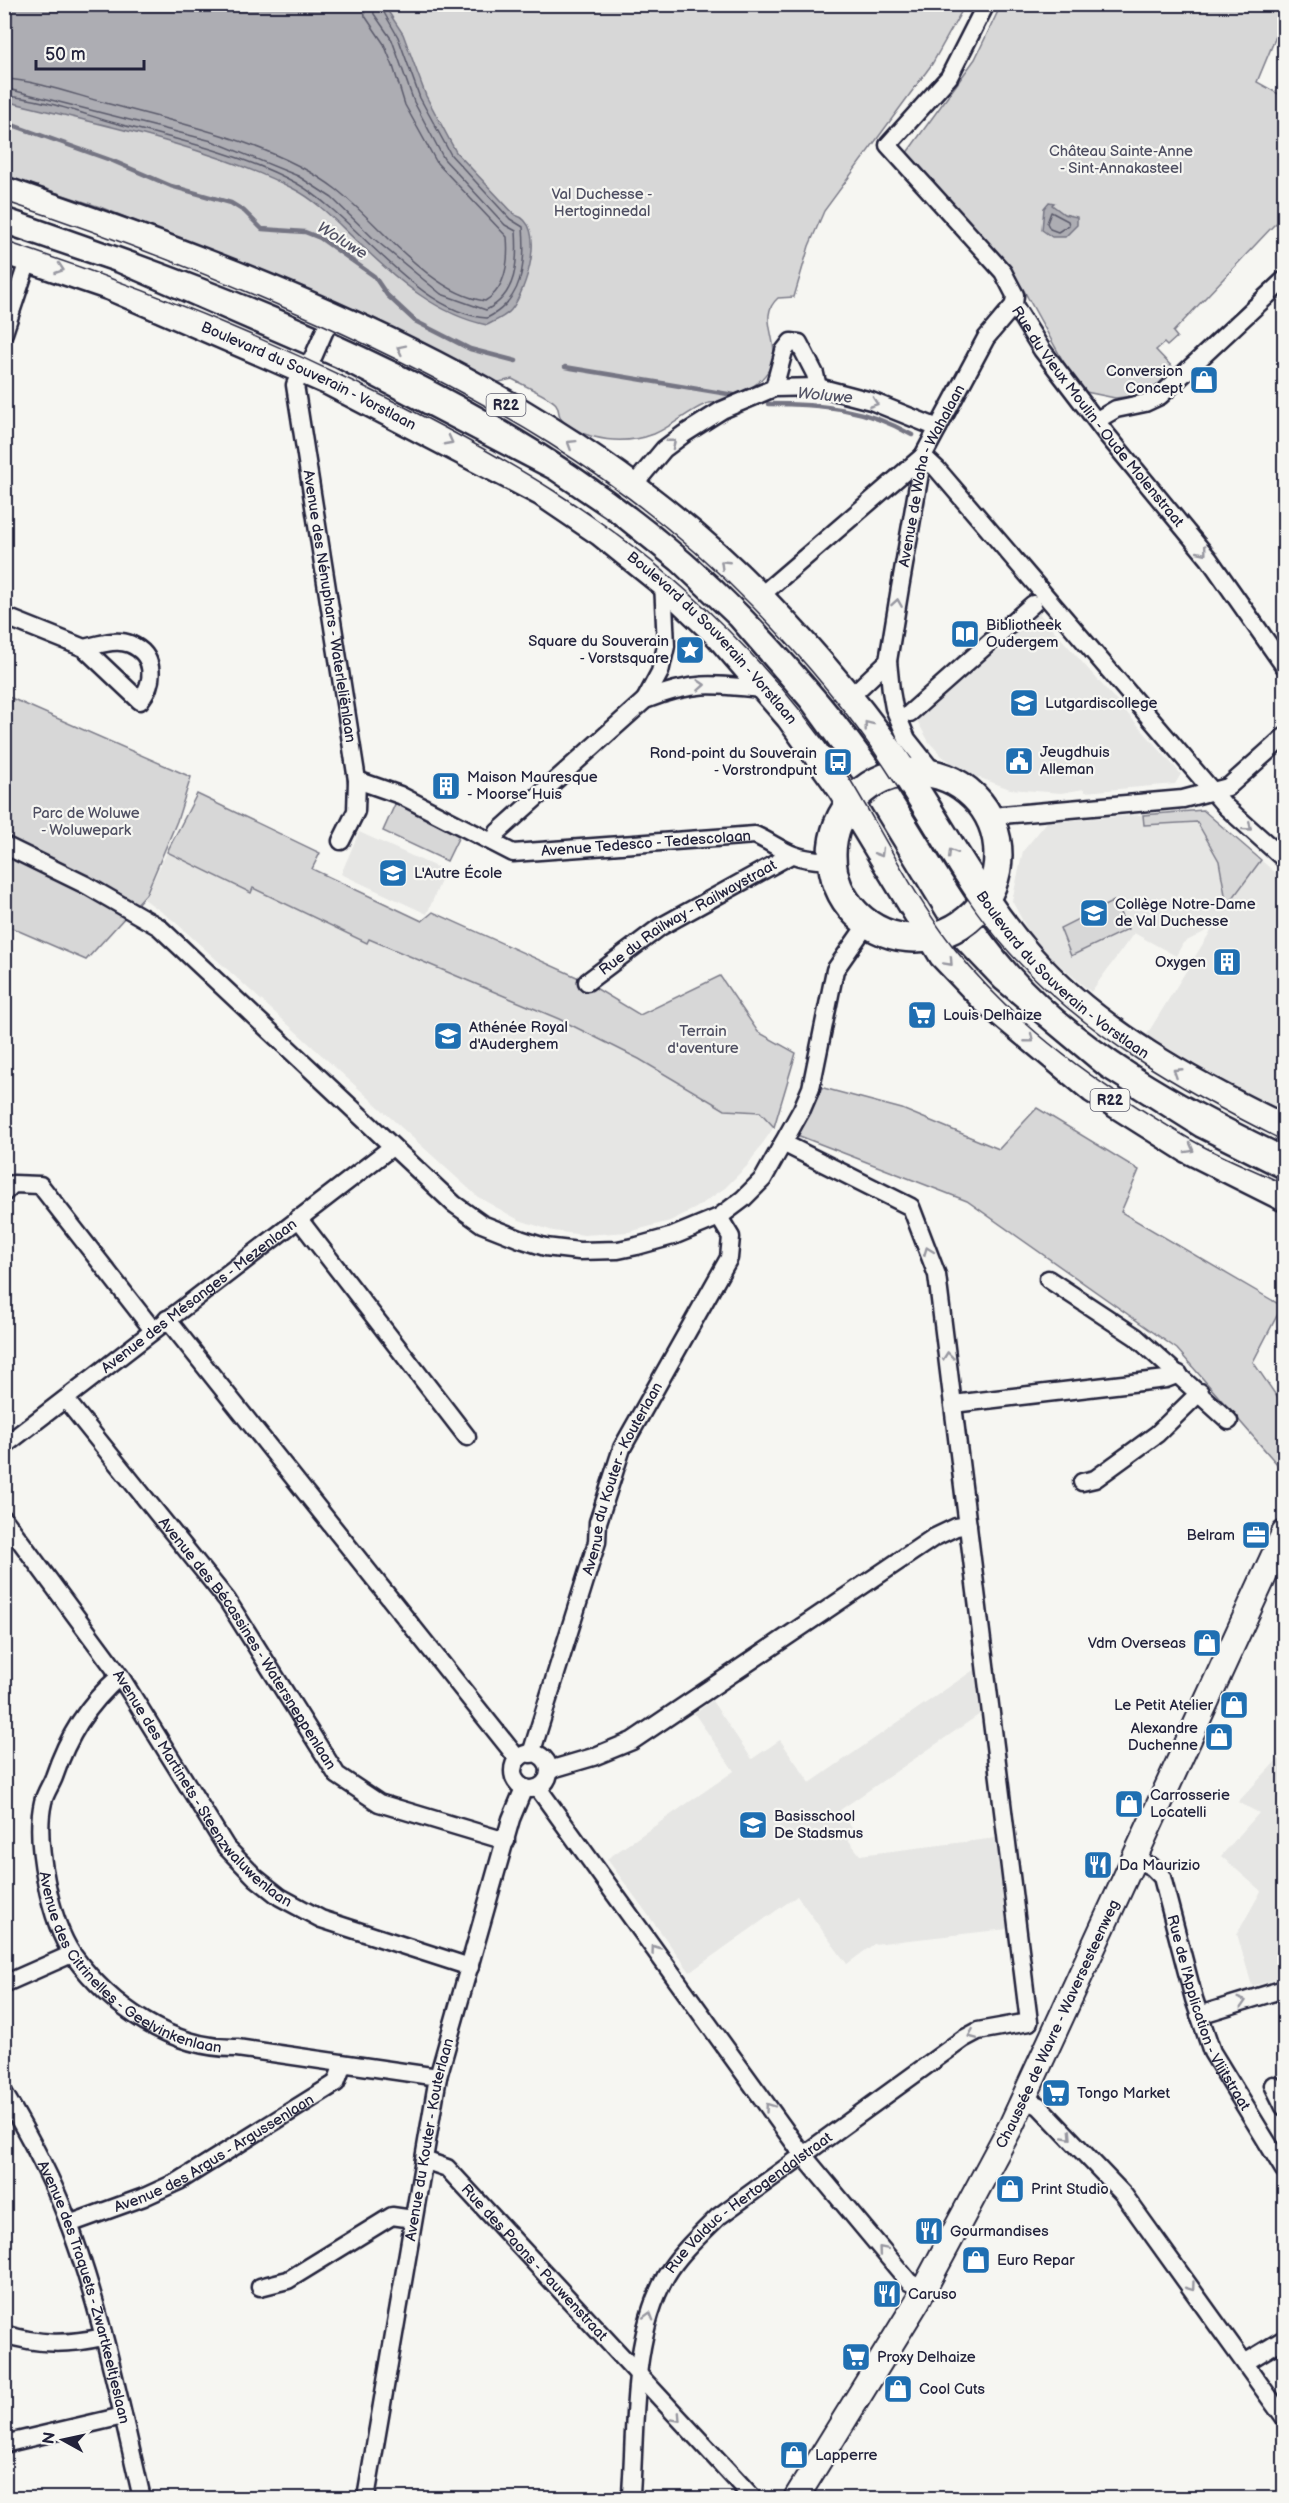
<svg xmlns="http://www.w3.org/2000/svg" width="1289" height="2503" viewBox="0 0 1289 2503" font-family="'Balsamiq Sans',sans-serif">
<rect width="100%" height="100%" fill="#f6f6f2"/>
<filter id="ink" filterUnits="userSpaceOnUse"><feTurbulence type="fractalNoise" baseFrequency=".0167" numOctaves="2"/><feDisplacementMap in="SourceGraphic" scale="12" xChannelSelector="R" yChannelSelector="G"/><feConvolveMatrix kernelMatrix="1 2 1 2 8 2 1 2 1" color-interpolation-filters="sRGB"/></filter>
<g filter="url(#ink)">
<!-- built -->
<path fill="#e6e6e4" d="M1036,610L1181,774L1175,784L1085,792L1084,789L1061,793L1010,789L964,772L942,756L929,742L915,717Z
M1203,810L1284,880V1112L1256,1099L1146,1036L1217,921L1210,929L1183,943L1176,956L1134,933L1091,992L1035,944L1012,901L1023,851L1047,822Z
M359,832L445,871L427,914L341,874Z
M167,852L250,893L253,888L366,943L369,939L559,1019L619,1048L725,1110L760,1112L774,1127L747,1166L725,1188L696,1208L670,1221L629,1232L584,1235L553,1231L519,1220L478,1197L174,921L144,899Z
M975,1669L980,1714L840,1810L854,1831L846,1837L860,1855L996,1838L1007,1929L874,1944L847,1964L797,1896L690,1972L607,1859L734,1771L694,1713L712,1701L752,1759L780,1740L810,1783Z
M1278,1759L1284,1762V1977L1252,1986L1237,1934L1261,1891L1221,1856L1259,1813L1238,1802Z"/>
<!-- green -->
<path fill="#d7d7d7" stroke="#7c7c89" stroke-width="1.5" d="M5,5H965L932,64L824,211L809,246L794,297L778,298C756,317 782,342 771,366C762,384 740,397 720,402C716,403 710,402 706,404C688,411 673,426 654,434C625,445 588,442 563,421C557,416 560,409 556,404C552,398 521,384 512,379L495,383L295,285L100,207L5,176Z
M1001,5H1284V17L1257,82L1284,97V229L1278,222L1274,225L1173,332L1177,337L1167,346L1164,343L1156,350L1175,370L1152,391L1143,395L1115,398L1086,392L1068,370L1023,289L1004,263L906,154L975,59Z
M4,695L191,777L177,821L146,894L86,960L5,925Z
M197,794L320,853L312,869L422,921L433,912L579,978L640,1015L720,976L758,1032L796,1053L774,1127L760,1112L725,1110L639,1059L559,1019L369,939L367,943L253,888L251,893L167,852Z
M396,802L461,832L447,861L383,831Z
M1203,810L1261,860L1227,906L1219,861L1197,822L1144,825L1143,815Z
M1114,901L1128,929L1071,956L1060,928Z
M816,1086L902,1109L999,1149L1037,1108L1139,1170L1121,1212L1282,1306L1253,1362L1284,1407V1472L1177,1349L967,1201L797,1135Z"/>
<!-- water -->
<path fill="#adadb3" stroke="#757583" stroke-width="1.5" d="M5,4L384,5L403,34L426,96L456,152L515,215C548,224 526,291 511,310C505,317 495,321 487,325C438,315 397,280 362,246C339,225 320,202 292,188C208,146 96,123 5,101Z
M1049,202L1054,203L1052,205L1064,214L1077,217V225L1065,237H1052L1042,230L1044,208Z"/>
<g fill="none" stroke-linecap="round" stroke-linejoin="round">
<!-- shore -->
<path stroke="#5a5a6b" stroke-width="1.5" d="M4,79C34,80 73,94 102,102C175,122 277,143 337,190C379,223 429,293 485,301C507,288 509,261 507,237L437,163L405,105L393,66L384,44L365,16L363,4
M4,88L212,141L298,176L332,198L373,238L441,294L486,310C517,295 518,262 516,231L505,225L444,159L414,102L392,40L374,14L372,4
M4,96C40,98 77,112 111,122C172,138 240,153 296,183C357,217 415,312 487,318C523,300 526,264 523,227L510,219L451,155L420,98L398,37L379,4
M1051,212L1068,221L1069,225L1058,232L1050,229L1047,223Z"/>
<!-- stream -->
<path stroke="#757583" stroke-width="4.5" d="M4,122L113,161L171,186L231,203L244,211L262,229L305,232L320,238L374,276L387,295L415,321L470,349L516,361
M565,367L734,395
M768,404C820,404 866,408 912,435"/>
<!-- street casing -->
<g stroke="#22223b" stroke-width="21">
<g id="street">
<path id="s1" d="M986,4L949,77L888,145L1003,272L1015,295L1014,305L1042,350L1107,435L1209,559L1284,666"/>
<path id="s2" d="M331,316L311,362L302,369L295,385L357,780L356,811L341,841"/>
<path d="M4,333L29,258"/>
<path d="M774,388L784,351L791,342L799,343L815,374L818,387"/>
<path d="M1097,420L1116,409L1145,403L1160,396L1284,280"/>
<path d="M923,456L937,469L1226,807L1284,859"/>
<path d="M633,486L664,449L684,434L722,410L774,388L818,387L871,401L938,428"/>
<path d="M759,597L923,456"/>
<path d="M4,616L84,648L140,701C155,682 156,655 130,644C116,638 98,645 84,648"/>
<path d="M848,699L888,661"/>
<path d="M645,700L660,672L666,646L663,582"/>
<path d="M910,713L1033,604"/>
<path id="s3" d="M934,773L907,739L894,708L891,691L888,661L900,588L923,456L986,338L1014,305"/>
<path id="s4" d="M357,780L400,795L513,853L755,835C769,841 780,850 794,855C806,860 819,860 832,861"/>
<path d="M992,821L1002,815L1183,799L1228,787L1284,737"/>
<path d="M493,842L498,832L645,700C695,680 716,684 768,690"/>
<path d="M4,845L86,885L159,927L454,1204L482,1224L520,1239L545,1247L579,1251L618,1250L637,1246L673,1236L719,1217L743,1199L763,1179L802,1109L811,1088L835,970L867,924"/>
<path id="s5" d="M587,982L660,927L791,855"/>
<path d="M783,1143L911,1207L937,1275L1029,2022"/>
<path d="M4,1193L13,1184L40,1185L153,1330"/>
<path d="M298,1218L467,1437"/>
<path d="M1048,1279L1136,1337L1229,1421"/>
<path d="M167,1319L518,1759"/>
<path id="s6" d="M66,1400L227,1600L337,1775L379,1803L506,1841"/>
<path d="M953,1404L1166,1379L1179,1374"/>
<path id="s7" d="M4,1446L392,1147"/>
<path d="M1082,1482L1095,1479L1157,1434L1200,1392"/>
<path id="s8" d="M4,1519L120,1676L226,1847L256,1878L280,1897L321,1919L470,1967"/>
<path id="s9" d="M120,1676C87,1705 68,1736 54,1777C51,1785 45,1793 43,1802C34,1841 50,1922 73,1955C111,2007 172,2049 237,2048L438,2077"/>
<circle cx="531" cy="1771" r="18"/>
<path id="s10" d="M531,1754L597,1542L598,1522L622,1448L729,1258L731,1237L719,1217"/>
<path d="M549,1770L593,1757L632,1741L933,1538L956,1527L968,1525"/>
<path d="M538,1788L803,2155L909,2282L923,2290"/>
<path id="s11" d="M1136,1859L1152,1867L1162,1877L1194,1999L1212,2052L1284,2170"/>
<path d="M4,1984L72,1954"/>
<path d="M1199,2015L1284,1989"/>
<path d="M1273,2085L1284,2107"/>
<path id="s12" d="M4,2093C27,2132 50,2174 66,2216C101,2307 120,2404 142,2498"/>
<path d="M1025,2099L1039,2106L1124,2195L1284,2418"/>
<path id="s13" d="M424,2160L447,2168L753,2498"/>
<path id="s14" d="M69,2224L144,2197L179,2181L336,2083L343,2064"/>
<path d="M260,2287L288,2280L392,2216L413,2219"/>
<path d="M4,2334C39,2345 67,2345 103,2337"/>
<path d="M1246,2362L1284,2339"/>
<path d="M4,2444L123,2416"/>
<path id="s15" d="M366,2498L438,2077L511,1819L524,1788"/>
<path id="s16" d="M628,2498L631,2493C636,2424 631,2338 666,2276C679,2254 700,2235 718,2217L963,2039L978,2031L1029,2022"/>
</g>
</g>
<!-- secondary casing -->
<g stroke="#22223b" stroke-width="28">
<g id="secondary">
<path id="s17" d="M796,2498L917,2302L1011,2126L1284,1533"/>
</g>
</g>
<!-- primary casing -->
<g stroke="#22223b" stroke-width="32">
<g id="primary">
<path id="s18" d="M4,191C274,283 557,390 760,598C812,652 864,711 905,774C947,837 978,899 1029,957C1097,1033 1193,1085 1284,1129"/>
<path id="s19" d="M4,250L110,286L329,381L542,492L601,532L663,582L719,635L790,717L842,789L943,955L985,999L1093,1089L1188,1149L1284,1197"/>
<circle cx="915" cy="855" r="83"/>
</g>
</g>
<!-- street -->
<use href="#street" stroke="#f6f6f2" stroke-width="16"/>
<!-- secondary -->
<use href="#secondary" stroke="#f6f6f2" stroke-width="24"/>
<!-- primary -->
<use href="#primary" stroke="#f6f6f2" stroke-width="27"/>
<!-- tram -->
<path stroke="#22223b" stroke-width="1.5" d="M4,201C111,236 215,277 317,322C479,395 627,477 752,606C803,658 851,715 891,777C930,836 962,900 1010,953C1085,1036 1185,1092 1284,1141
M4,241C126,281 245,329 361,385C499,453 617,519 727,629C773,675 816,726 851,781C885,837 914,896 954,948C1016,1027 1103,1088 1188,1138C1218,1156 1253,1169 1284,1184"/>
</g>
<!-- one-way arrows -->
<defs><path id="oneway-chevron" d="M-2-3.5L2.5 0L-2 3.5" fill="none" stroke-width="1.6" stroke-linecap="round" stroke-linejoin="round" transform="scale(1.5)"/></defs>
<g stroke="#9797a0">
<use href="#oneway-chevron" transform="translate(60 269) rotate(19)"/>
<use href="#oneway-chevron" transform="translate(401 349) rotate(-154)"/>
<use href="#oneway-chevron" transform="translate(874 403) rotate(19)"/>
<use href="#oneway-chevron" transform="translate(449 441) rotate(28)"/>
<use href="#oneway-chevron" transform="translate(672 443) rotate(-38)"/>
<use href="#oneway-chevron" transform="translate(571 444) rotate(-148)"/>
<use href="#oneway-chevron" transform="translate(1203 551) rotate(51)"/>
<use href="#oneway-chevron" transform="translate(724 564) rotate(-136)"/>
<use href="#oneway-chevron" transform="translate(897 603) rotate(-81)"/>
<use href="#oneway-chevron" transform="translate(701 685) rotate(-4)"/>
<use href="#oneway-chevron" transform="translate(868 725) rotate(-128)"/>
<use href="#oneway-chevron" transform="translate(1248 827) rotate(41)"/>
<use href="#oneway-chevron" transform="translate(880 853) rotate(59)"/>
<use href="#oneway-chevron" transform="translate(952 853) rotate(-121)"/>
<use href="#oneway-chevron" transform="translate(949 962) rotate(47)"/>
<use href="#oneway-chevron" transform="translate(1030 1039) rotate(39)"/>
<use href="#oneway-chevron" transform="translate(1177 1072) rotate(-147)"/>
<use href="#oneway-chevron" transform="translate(1190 1149) rotate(29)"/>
<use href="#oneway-chevron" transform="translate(928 1251) rotate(-111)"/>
<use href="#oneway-chevron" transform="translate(948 1356) rotate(-96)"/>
<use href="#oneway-chevron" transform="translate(655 1949) rotate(-126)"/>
<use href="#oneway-chevron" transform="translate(1242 2002) rotate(-17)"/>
<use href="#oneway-chevron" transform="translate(972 2035) rotate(157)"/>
<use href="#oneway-chevron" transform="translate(769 2107) rotate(-126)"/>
<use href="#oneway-chevron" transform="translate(1068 2136) rotate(47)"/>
<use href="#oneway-chevron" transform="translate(882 2250) rotate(-130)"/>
<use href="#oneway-chevron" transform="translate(1191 2287) rotate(54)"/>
<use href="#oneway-chevron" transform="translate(649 2316) rotate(-74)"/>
<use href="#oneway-chevron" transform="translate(677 2418) rotate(47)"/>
</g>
</g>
<!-- icons -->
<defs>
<g id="shop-square" transform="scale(1.5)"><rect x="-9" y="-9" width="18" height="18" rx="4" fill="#1f6fb2" stroke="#f6f6f2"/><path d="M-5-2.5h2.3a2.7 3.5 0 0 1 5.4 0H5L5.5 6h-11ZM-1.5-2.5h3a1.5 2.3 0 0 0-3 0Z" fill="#fff"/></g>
<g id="library-square" transform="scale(1.5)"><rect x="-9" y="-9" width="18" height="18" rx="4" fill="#1f6fb2" stroke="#f6f6f2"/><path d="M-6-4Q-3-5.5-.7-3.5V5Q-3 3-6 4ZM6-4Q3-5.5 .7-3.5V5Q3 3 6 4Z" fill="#fff"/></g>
<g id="sight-square" transform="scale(1.5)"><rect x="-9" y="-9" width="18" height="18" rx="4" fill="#1f6fb2" stroke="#f6f6f2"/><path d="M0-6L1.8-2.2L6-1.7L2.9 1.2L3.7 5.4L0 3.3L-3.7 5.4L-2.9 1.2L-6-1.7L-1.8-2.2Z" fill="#fff"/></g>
<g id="school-square" transform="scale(1.5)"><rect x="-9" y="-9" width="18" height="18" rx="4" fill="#1f6fb2" stroke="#f6f6f2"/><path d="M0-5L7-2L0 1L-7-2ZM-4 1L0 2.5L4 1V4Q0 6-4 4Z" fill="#fff"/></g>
<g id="civic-square" transform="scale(1.5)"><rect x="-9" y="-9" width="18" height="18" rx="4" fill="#1f6fb2" stroke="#f6f6f2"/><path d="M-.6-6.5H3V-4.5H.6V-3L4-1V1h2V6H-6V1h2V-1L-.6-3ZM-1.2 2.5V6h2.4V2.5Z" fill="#fff"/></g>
<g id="bus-square" transform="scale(1.5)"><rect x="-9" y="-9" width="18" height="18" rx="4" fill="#1f6fb2" stroke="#f6f6f2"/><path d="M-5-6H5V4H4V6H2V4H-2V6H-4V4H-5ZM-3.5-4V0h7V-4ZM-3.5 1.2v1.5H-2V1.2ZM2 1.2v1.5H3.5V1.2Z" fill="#fff"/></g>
<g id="building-square" transform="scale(1.5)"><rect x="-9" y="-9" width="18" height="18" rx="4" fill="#1f6fb2" stroke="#f6f6f2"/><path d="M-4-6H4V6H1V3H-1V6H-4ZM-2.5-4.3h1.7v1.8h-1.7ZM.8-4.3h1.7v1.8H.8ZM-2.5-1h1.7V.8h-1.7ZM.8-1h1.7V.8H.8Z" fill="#fff"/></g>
<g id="supermarket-square" transform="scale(1.5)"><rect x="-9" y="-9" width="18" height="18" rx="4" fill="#1f6fb2" stroke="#f6f6f2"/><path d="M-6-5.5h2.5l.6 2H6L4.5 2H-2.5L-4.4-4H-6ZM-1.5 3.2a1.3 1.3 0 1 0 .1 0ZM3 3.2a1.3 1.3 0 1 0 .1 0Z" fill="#fff"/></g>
<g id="office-square" transform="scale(1.5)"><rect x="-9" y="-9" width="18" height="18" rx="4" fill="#1f6fb2" stroke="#f6f6f2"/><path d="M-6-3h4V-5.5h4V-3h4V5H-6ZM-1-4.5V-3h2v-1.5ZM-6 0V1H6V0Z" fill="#fff"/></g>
<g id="restaurant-square" transform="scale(1.5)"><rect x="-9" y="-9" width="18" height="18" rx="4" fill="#1f6fb2" stroke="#f6f6f2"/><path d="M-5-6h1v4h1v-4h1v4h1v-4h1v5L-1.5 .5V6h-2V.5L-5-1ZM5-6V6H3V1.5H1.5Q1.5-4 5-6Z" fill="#fff"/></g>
</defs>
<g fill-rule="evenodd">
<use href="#shop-square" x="1204" y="380"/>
<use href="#library-square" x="965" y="634"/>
<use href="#sight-square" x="690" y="650"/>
<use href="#school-square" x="1024" y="703"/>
<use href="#civic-square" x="1019" y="761"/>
<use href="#bus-square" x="838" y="762"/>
<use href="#building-square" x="446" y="786"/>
<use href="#school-square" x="393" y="873"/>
<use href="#school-square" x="1094" y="913"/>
<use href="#building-square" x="1227" y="962"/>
<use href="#supermarket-square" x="922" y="1015"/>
<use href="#school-square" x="448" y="1036"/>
<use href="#office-square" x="1256" y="1535"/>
<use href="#shop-square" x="1207" y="1643"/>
<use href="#shop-square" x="1234" y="1705"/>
<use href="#shop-square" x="1219" y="1737"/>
<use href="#shop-square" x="1129" y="1804"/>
<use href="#school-square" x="753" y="1825"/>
<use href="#restaurant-square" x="1098" y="1865"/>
<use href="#supermarket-square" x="1056" y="2093"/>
<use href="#shop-square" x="1010" y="2189"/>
<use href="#restaurant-square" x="929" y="2231"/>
<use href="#shop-square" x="976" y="2260"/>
<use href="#restaurant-square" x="887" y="2294"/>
<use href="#supermarket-square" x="856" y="2357"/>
<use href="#shop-square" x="898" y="2389"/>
<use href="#shop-square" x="794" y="2455"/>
</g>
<g text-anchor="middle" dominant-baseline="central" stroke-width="4.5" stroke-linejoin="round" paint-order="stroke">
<!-- shield labels -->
<g fill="#f6f6f2" stroke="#626272" stroke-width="1.5">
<rect x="486.5" y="394" width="39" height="22" rx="4.5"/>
<rect x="1090.5" y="1089" width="39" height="22" rx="4.5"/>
</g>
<g font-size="14" font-weight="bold" fill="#22223b">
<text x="506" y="405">R22</text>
<text x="1110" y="1100">R22</text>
</g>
<!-- park labels -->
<g font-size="15" fill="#4f4f62" stroke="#f6f6f2">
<text x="1121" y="151">Château Sainte-Anne<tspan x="1121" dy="17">- Sint-Annakasteel</tspan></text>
<text x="602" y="194">Val Duchesse -<tspan x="602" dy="17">Hertoginnedal</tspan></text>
<text x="86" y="813">Parc de Woluwe<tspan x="86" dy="17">- Woluwepark</tspan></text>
<text x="703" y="1031">Terrain<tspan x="703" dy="17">d'aventure</tspan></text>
</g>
<!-- poi labels -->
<g font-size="15" fill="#22223b" stroke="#f6f6f2" text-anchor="start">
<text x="1183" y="371" text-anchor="end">Conversion<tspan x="1183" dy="17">Concept</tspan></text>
<text x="986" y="625">Bibliotheek<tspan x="986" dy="17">Oudergem</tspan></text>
<text x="669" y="641" text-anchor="end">Square du Souverain<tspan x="669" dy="17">- Vorstsquare</tspan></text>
<text x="1045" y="703">Lutgardiscollege</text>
<text x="1040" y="752">Jeugdhuis<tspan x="1040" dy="17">Alleman</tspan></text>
<text x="817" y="753" text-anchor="end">Rond-point du Souverain<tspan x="817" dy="17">- Vorstrondpunt</tspan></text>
<text x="467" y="777">Maison Mauresque<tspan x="467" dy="17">- Moorse Huis</tspan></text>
<text x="414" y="873">L'Autre École</text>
<text x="1115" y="904">Collège Notre-Dame<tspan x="1115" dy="17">de Val Duchesse</tspan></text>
<text x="1206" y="962" text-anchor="end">Oxygen</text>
<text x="943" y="1015">Louis Delhaize</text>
<text x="469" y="1027">Athénée Royal<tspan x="469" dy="17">d'Auderghem</tspan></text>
<text x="1235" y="1535" text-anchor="end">Belram</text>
<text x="1186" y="1643" text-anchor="end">Vdm Overseas</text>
<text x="1213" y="1705" text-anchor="end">Le Petit Atelier</text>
<text x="1198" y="1728" text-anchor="end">Alexandre<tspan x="1198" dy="17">Duchenne</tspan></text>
<text x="1150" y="1795">Carrosserie<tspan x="1150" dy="17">Locatelli</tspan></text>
<text x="774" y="1816">Basisschool<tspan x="774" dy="17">De Stadsmus</tspan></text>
<text x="1119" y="1865">Da Maurizio</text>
<text x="1077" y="2093">Tongo Market</text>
<text x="1031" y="2189">Print Studio</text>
<text x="950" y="2231">Gourmandises</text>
<text x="997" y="2260">Euro Repar</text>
<text x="908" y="2294">Caruso</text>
<text x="877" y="2357">Proxy Delhaize</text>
<text x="919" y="2389">Cool Cuts</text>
<text x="815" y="2455">Lapperre</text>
</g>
<!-- street labels -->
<g font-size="15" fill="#22223b" stroke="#f6f6f2">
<text stroke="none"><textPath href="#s19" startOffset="330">Boulevard du Souverain - Vorstlaan</textPath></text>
<text stroke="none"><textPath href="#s1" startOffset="520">Rue du Vieux Moulin - Oude Molenstraat</textPath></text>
<text stroke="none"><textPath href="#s3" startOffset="316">Avenue de Waha - Wahalaan</textPath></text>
<text stroke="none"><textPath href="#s2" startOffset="303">Avenue des Nénuphars - Waterleliënlaan</textPath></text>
<text stroke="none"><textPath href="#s19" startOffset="816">Boulevard du Souverain - Vorstlaan</textPath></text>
<text stroke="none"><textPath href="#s4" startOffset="306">Avenue Tedesco - Tedescolaan</textPath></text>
<text stroke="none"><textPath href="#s5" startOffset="120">Rue du Railway - Railwaystraat</textPath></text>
<text stroke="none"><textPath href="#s18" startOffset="1353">Boulevard du Souverain - Vorstlaan</textPath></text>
<text stroke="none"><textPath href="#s7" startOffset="246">Avenue des Mésanges - Mezenlaan</textPath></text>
<text stroke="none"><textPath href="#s10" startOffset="291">Avenue du Kouter - Kouterlaan</textPath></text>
<text stroke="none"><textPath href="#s6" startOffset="304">Avenue des Bécassines - Watersneppenlaan</textPath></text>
<text stroke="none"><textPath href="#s8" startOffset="336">Avenue des Martinets - Steenzwaluwenlaan</textPath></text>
<text stroke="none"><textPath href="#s9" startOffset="354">Avenue des Citrinelles - Geelvinkenlaan</textPath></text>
<text stroke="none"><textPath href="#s11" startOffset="176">Rue de l'Application - Vlijtstraat</textPath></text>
<text stroke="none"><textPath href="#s17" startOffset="542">Chaussée de Wavre - Waversesteenweg</textPath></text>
<text stroke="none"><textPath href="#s15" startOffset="364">Avenue du Kouter - Kouterlaan</textPath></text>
<text stroke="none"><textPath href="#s14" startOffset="162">Avenue des Argus - Argussenlaan</textPath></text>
<text stroke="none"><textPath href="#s16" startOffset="339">Rue Valduc - Hertogendalstraat</textPath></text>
<text stroke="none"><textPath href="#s13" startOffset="153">Rue des Paons - Pauwenstraat</textPath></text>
<text stroke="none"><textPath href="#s12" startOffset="216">Avenue des Traquets - Zwartkeeltjeslaan</textPath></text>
</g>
<!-- water labels -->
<g font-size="16" font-style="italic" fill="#535365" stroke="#f6f6f2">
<text transform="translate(342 241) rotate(32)">Woluwe</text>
<text transform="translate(825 396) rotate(5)">Woluwe</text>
</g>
</g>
<!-- margin -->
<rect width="1289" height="2503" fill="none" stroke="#f6f6f2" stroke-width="24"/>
<rect x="12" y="12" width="1265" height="2479" fill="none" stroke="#22223b" stroke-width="2" filter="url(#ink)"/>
<!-- north arrow -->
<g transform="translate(63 2440) rotate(278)" stroke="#f6f6f2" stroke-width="4.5" paint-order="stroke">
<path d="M0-4.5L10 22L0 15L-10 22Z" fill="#22223b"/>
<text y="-9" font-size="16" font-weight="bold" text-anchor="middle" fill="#22223b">N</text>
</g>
<!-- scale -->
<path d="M36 60v9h108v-9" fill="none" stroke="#22223b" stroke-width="3"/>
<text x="45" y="60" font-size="18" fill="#22223b" stroke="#f6f6f2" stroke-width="4.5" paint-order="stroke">50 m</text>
</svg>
